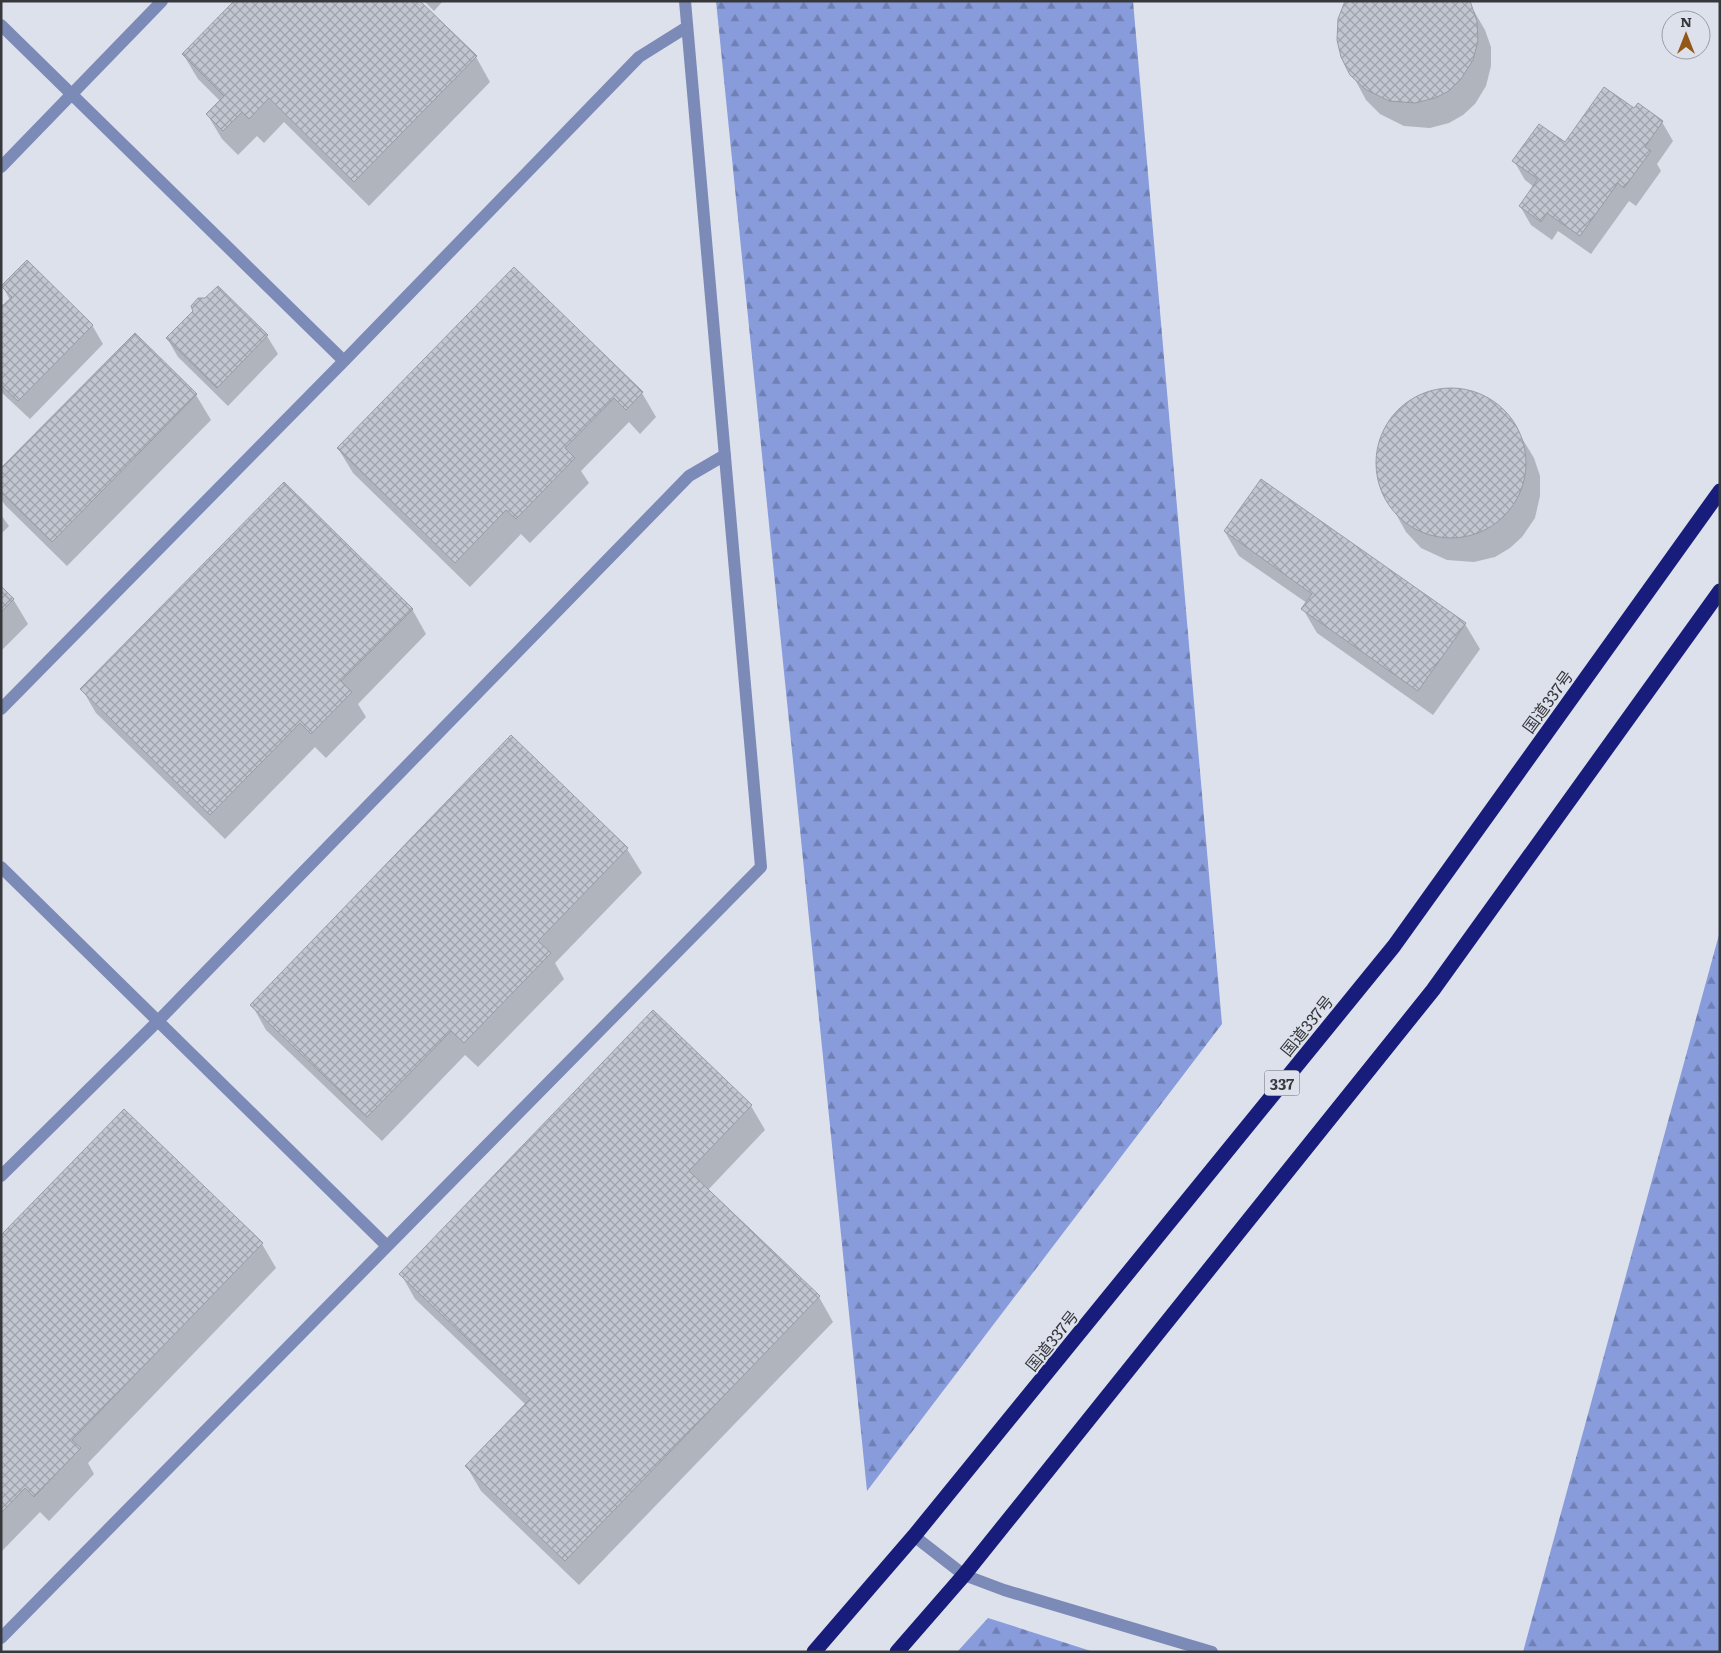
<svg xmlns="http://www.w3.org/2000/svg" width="1721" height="1653" viewBox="0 0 1721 1653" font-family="Literata,'Noto Sans JP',serif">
<defs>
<pattern id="forest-firs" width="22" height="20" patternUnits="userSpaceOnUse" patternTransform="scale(1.25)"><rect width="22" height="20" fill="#889cdc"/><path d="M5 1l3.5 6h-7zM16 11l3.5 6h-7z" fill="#7080b4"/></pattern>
<pattern id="building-cross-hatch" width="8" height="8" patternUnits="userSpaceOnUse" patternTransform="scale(1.25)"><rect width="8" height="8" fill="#c2c6d0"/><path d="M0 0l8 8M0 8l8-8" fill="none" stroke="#9ea2aa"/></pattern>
</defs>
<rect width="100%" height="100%" fill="#dde1ec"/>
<!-- forest -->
<path fill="url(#forest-firs)" d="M716,1H1133L1222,1024L867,1491Z
M1720,931V1652H1523Z
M988,1618L1094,1652H957Z"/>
<!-- shadow -->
<path fill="#0003" d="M424,1H443L434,11Z
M1468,1L1485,30L1491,47V66L1486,86L1475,104L1463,115L1449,123L1430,128L1404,126L1380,114L1366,100L1352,74Z
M183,54L476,57L490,82L369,206L284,122L264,143L257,136L238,155L222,139L207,114L220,101L198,79Z
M1638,105L1662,122L1673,141L1657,164L1661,171L1636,206L1629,201L1591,254L1558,231L1552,240L1531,225L1520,206L1534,187L1525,180L1514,161L1565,144L1634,110Z
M3,287L92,325L103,344L30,419L1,392V309L10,300Z
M218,287L267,336L278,354L228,406L178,357L167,338Z
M135,334L196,395L211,420L67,566L5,505L1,499V470Z
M1442,389L1467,390L1490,400L1509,417L1534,458L1540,476V496L1535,518L1522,537L1510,548L1495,557L1474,562L1447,560L1421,548L1406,532L1381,487L1377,469L1378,448L1384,431L1396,413L1414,398Z
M642,393L656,417L640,434L629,422L581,471L589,483L530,543L521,534L470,587L353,473L338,448Z
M1,515L9,526L1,534Z
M1225,532L1465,624L1480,649L1433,715L1317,633L1303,609L1307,603L1239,556Z
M1,588L13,599L28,624L1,651Z
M412,609L426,634L358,704L366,717L326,758L315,747L225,839L96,713L82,689Z
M627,849L642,873L555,963L564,979L478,1067L465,1055L382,1141L266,1030L252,1005Z
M751,1106L765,1130L707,1191L819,1297L833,1322L579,1585L481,1491L467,1467L526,1405L415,1299L401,1274Z
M1,1237L262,1244L276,1268L88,1463L94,1474L49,1521L40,1512L1,1552Z"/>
<!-- building -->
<path fill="url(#building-cross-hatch)" stroke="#989ca6" d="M234,1H420L477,56L354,182L269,98L249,119L242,112L223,131L206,114L224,96L182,54Z
M1345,1H1470L1477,21L1478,41L1473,60L1461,79L1449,91L1435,98L1415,103L1389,101L1365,89L1350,75L1341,57L1337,40L1338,19Z
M1604,87L1634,108L1638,103L1663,121L1645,147L1651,151L1624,188L1618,183L1580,236L1547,213L1541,222L1519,206L1538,179L1512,161L1539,124L1565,142Z
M27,260L93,325L18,401L1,385V307L12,297L1,286Z
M514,267L643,392L626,410L614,398L565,448L575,458L516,519L506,510L455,563L337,448Z
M218,286L268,335L217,388L166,338L193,311L191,306L198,298H205Z
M135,333L197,394L52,542L1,492V468Z
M1376 463a75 75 0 1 1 150 0a75 75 0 1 1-150 0Z
M1261,479L1466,623L1418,691L1301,609L1312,594L1224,531Z
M284,482L413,609L341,681L352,692L311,734L300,723L210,815L80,689Z
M1,586L14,599L1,612Z
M511,735L628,848L538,941L551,953L464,1043L451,1031L367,1117L250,1005Z
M653,1010L752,1105L689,1171L820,1296L565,1561L465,1466L530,1399L399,1274Z
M124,1109L263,1243L72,1440L81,1448L34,1497L25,1488L1,1513V1235Z"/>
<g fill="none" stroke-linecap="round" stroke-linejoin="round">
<!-- minor -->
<path stroke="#7b8ab7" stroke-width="12" d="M1,25L344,361
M1,167L162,1
M1,709L344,361L639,57L687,27
M1,867L387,1246
M1,1176L158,1021L689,476L725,455
M914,1536L964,1575L1004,1590L1212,1652
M1,1638L761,867L685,1"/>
<!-- highway -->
<path stroke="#181d7c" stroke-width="15" d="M814,1652L914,1536L1394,946L1720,491
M897,1652L964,1575L1433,990L1720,591"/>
</g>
<g text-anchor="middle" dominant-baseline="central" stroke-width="4" stroke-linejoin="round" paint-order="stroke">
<!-- shield labels -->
<rect fill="#dde1ec" stroke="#686b71" stroke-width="1" x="1264.5" y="1070.5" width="35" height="25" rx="4"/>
<g font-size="15" font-weight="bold" fill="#36383c">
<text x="1282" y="1083">337</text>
</g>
<!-- street labels -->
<g font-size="16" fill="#36383c" stroke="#dde1ec">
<text transform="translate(1547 701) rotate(-54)">国道337号</text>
<text transform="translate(1306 1025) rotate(-51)">国道337号</text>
<text transform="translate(1051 1340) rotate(-51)">国道337号</text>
</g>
</g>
<!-- border -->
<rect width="1721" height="1653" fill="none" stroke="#36383c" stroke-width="5"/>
<!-- north arrow -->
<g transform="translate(1686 35)"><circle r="24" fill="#dde1ec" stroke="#9a9da6"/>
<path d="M0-4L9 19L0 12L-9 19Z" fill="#94571a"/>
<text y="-8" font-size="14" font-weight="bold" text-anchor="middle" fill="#36383c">N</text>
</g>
</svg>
